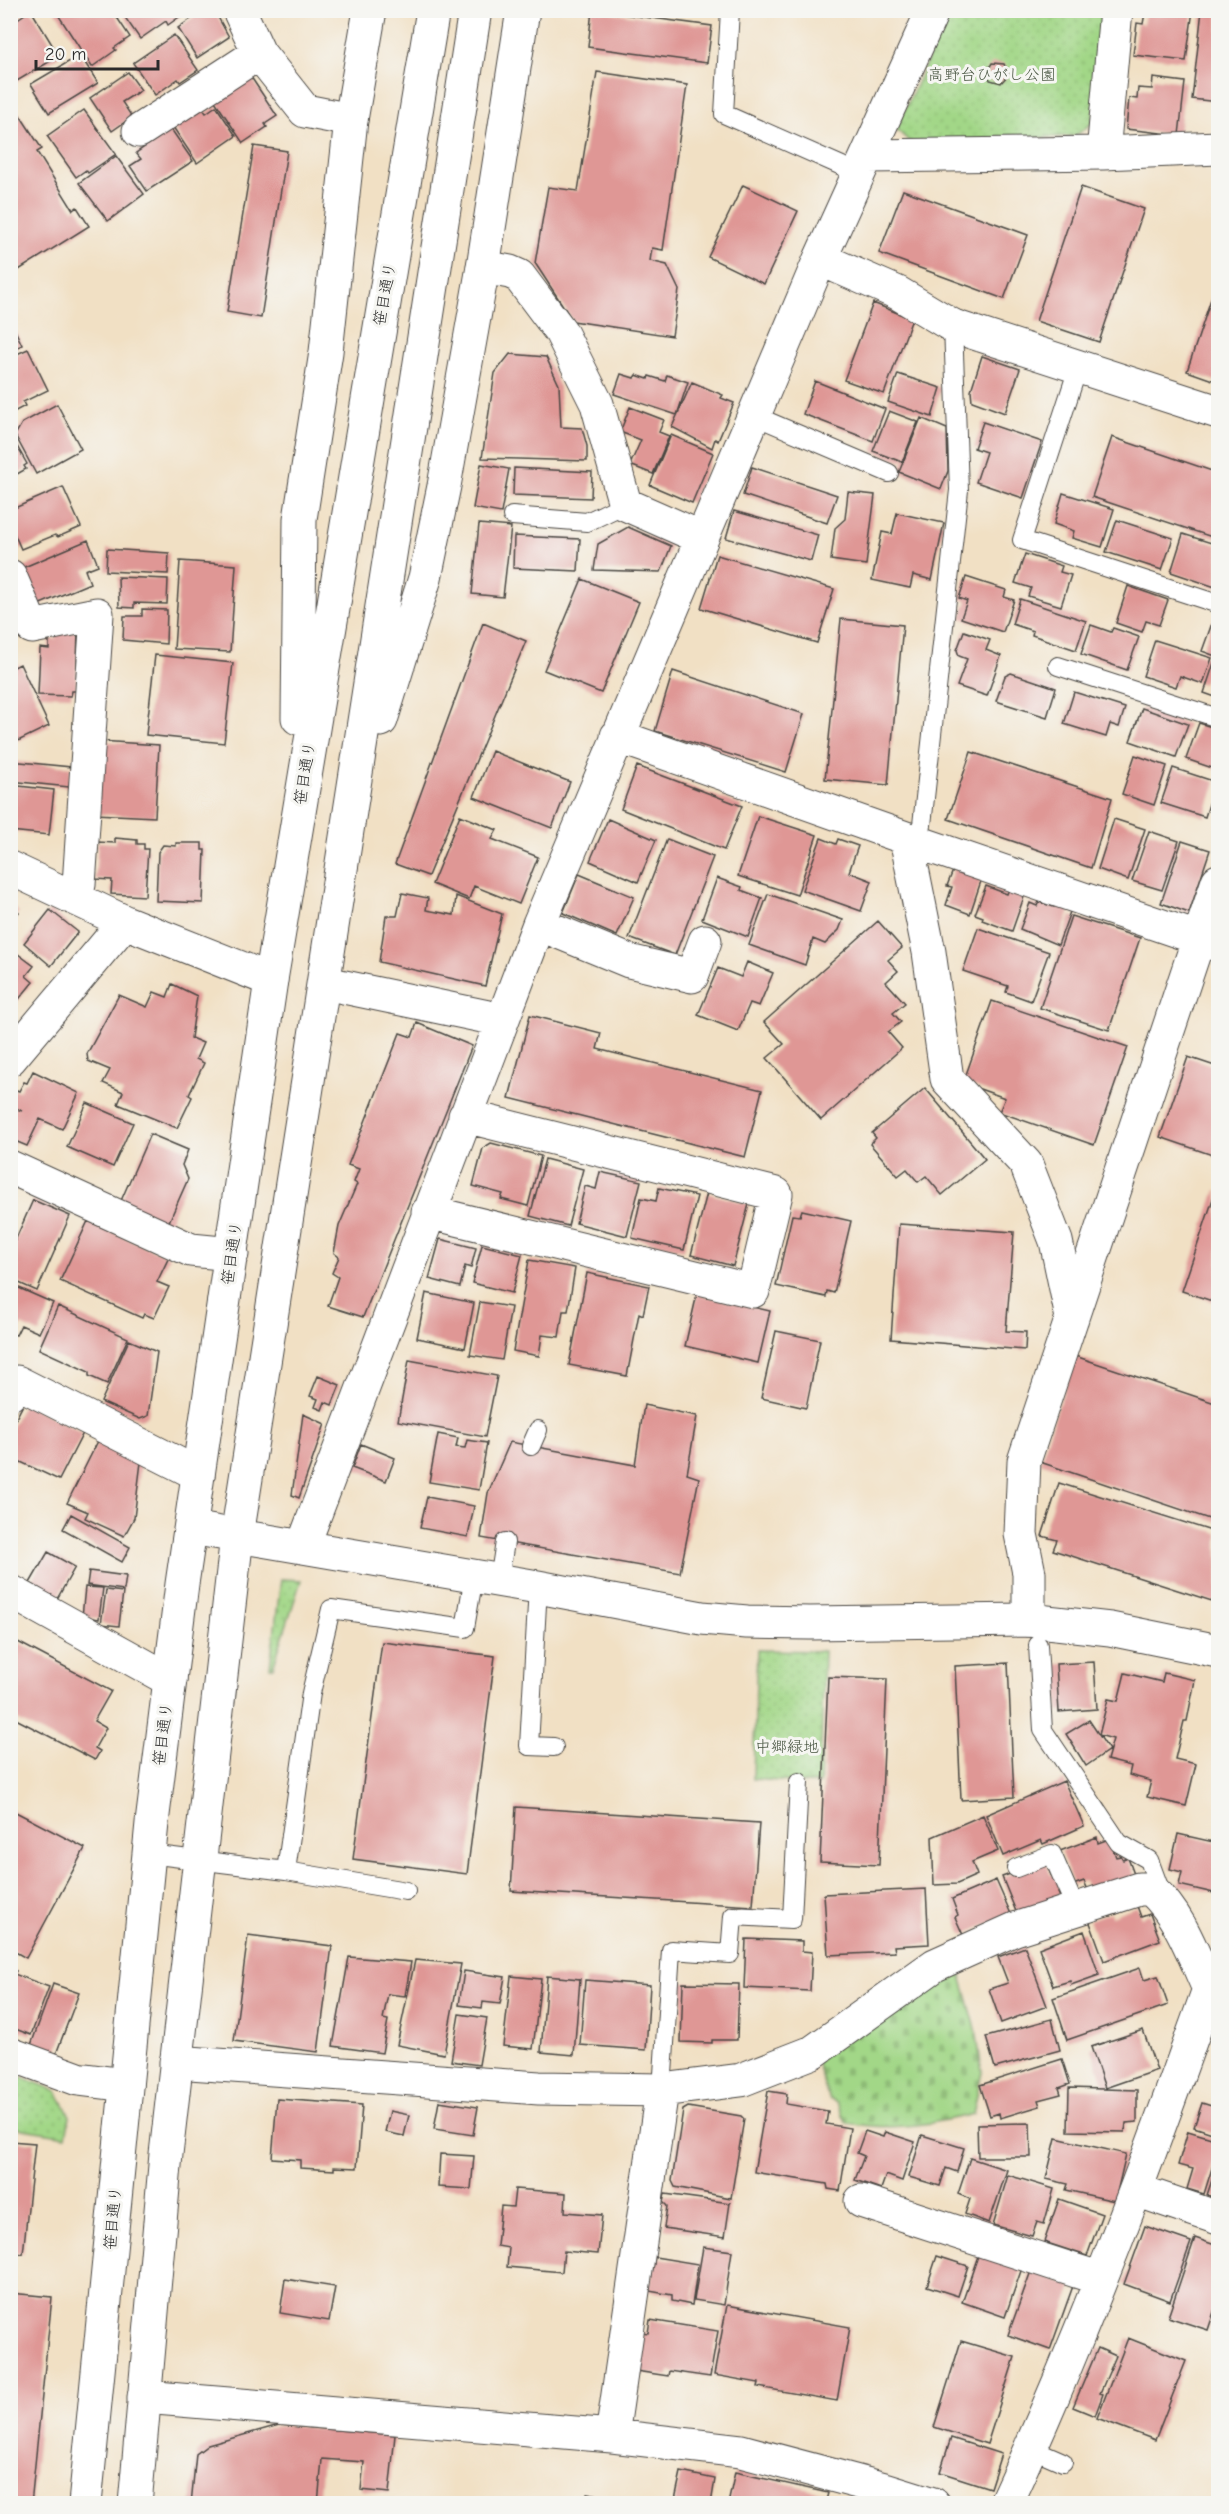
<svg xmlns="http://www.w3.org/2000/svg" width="1229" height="2514" viewBox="0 0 1229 2514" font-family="'Comic Neue','Klee One',sans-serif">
<defs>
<pattern id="cemetery-stones" width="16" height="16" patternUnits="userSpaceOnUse" patternTransform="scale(1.5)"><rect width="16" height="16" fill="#a2d787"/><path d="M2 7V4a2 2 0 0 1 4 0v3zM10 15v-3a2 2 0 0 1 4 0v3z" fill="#8cb975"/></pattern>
<pattern id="park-dots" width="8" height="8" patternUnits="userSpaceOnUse" patternTransform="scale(1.5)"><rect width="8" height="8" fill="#a2d787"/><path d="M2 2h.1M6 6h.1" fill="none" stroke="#8cb975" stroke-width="1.8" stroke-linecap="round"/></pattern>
</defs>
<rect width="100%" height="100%" fill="#f6f6f2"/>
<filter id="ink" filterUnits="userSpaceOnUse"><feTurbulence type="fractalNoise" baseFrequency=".0167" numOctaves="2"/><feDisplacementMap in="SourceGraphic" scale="12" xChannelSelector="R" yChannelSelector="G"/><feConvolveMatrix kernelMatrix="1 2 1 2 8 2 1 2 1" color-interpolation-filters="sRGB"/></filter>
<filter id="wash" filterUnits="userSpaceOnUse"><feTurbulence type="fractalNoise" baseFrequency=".008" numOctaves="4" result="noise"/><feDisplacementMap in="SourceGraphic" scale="24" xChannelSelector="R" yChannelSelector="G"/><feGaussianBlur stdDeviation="1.35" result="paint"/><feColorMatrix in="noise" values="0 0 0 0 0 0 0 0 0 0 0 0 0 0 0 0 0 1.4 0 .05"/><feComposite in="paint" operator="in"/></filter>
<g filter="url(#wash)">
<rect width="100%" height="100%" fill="#f1e0c4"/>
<!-- cemetery -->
<path fill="url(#cemetery-stones)" stroke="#668159" stroke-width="1.5" d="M958,1965L976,2029L982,2072L973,2114C928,2125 894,2131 847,2123L837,2103L829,2099L816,2061Z"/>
<!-- park -->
<path fill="url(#park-dots)" stroke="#668159" stroke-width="1.5" d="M950,11H1105L1092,123L1075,136L911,143L896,129Z
M281,1579L301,1580L273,1667H270Z
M757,1650L824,1651L820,1784L753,1779Z
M11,2073L57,2091L70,2116L66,2136L11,2127Z"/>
<g id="blocks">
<!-- building -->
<path fill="#df9795" d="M31,10L59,56L17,81L10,70V30L17,26L13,22Z
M55,10H112L130,37L114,48L116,50L92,67Z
M132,10H189L168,25L166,21L140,39L124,16Z
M204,10H214L229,37L197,58L178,28Z
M592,10L712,26L707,63L588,47Z
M1161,10H1193L1186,61L1133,55L1137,23L1143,24L1145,13L1161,15Z
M1202,10H1218V102L1192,99Z
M174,35L198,70L180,82L178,79L155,95L133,63Z
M80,55L98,83L49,113L31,84Z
M992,63L1004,64L1009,74L1001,83L990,80L987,71Z
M128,72L141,90L122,102L132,117L112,131L90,98Z
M597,72L687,85L663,250L652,248L650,261L667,265L679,290L672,336L573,321L535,263L548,187L578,191Z
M251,77L277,116L265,124L267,127L243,143L215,101Z
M1153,78L1185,82L1179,135L1126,129L1129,98L1137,99L1138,88L1152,89Z
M12,103L42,149L37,152L73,210L77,207L89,226L14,273L10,268Z
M216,106L236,136L197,163L173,127L203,109L206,113Z
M84,110L116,154L88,173L86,170L76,177L47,136Z
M171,129L193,161L147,191L130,166L141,159L136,153Z
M254,146L287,151L261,318L227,312Z
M116,156L144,194L108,221L79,183Z
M743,185L798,211L764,284L708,257Z
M1081,187L1144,209L1099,342L1036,321Z
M903,190L1028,235L1004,299L879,253Z
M1218,278V382L1187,371Z
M873,303L912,319L884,394L844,380Z
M12,324L22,345L10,351V325Z
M28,349L48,390L23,402L25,406L10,414V357Z
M510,354L546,357L559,385L561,427L582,428L587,446V461L482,458L495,373Z
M982,356L1020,369L1005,413L972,401L971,390Z
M621,374L634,378L636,375L648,379L649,376L665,381L667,375L688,382L677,415L614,394Z
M898,374L941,388L932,417L888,402Z
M815,381L885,409L873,441L803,414Z
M692,382L723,395L721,398L734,403L718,441L715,439L712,448L672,427Z
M57,404L81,449L36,474L15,435L22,423Z
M630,407L664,420L659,432L669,436L653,474L630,465L641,440L620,432Z
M889,411L918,422L902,462L873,451Z
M921,418L947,429L948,471L941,489L899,472Z
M983,422L1042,442L1023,498L976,482L986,452L974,448Z
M10,434L27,464L24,466L26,469L10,478Z
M671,435L713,453L692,503L650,485Z
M1112,437L1218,473V539L1092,497Z
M481,464L509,469L501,513L473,508Z
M752,467L837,495L827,523L743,495Z
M514,468L592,472L591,498L513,495Z
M63,487L81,527L58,537L55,535L21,549L10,524V510Z
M848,492L875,495L866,565L831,560L835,528L845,519Z
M1063,493L1114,509L1102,547L1072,538L1074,531L1054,524Z
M734,511L818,535L811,561L726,538Z
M897,513L944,523L932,580L913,575L910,588L872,580L882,532L892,534Z
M1117,520L1173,538L1162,570L1106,552Z
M479,524L511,527L503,597L472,594Z
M628,527L671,546L661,572L594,570L598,544Z
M1183,534L1218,545V588L1171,572Z
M514,536L580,539L578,571L513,568Z
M88,540L98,565L85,570L90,583L38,605L22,568Z
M107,549L169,553L168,574L106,571Z
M1025,554L1062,566L1060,572L1071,575L1061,606L1028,596L1031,588L1015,583Z
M717,555L834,589L817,643L701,608Z
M180,561L236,565L230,652L174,649Z
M118,577L168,579L167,604L134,603V608L119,607Z
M966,577L1006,590L1004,597L1014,600L1003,632L961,618L967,601L959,598Z
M582,579L639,602L601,693L544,670Z
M1128,586L1168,600L1159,625L1146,621L1142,632L1116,623Z
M1020,599L1086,621L1076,650L1032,635L1033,631L1012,624Z
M142,609L167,610L166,644L123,640L124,616H142Z
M1215,615L1218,616V657L1202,651Z
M841,619L903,625L888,785L825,779Z
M483,623L526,641L428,876L395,864Z
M1091,625L1111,632L1113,628L1139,637L1127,670L1081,654Z
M56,630L78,632L76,691H72L71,696L38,695L40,648L49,649V639H56Z
M964,631L990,640L986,650L1001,656L987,696L957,686L967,659L959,656L957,650Z
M1155,640L1212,658L1203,684L1180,676L1176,687L1143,676Z
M155,655L233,663L224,743L146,735Z
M1215,660L1218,661V698L1204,693Z
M20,664L49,726L18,741L15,734L10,736V669Z
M673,671L804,714L786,772L655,731Z
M1011,673L1056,688L1047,717L996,701L1005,676Z
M1074,692L1125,708L1119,727L1110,724L1106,737L1064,724Z
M1142,708L1188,724L1176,757L1130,741Z
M1199,723L1218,729V770L1186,759Z
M100,741L159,745L155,817L95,814Z
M492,751L570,782L552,828L474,797Z
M971,752L1112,798L1091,868L948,819Z
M1135,755L1167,766L1154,805L1122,794Z
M10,761L71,767L69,787L10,781Z
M637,766L742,806L724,850L621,809Z
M1173,768L1216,782L1205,817L1161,803Z
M10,785L54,790L49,835L10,831Z
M460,815L497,830L492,839L538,857L519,904L474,886L469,899L432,884Z
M758,816L817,835L797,895L738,876Z
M608,819L656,840L638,882L590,861Z
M1114,819L1145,829L1128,880L1098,869Z
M1149,831L1179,841L1162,890L1132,881Z
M115,838L137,840V844H144V849H148L145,896L111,894L112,880L95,879L98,842L115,843Z
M821,838L836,844L838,839L858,846L849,872L872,881L861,911L802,890Z
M667,839L713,857L675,955L629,938Z
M1182,841L1210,850L1189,913L1161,903Z
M176,843H202V850H205L203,903L156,901L158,852L163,845L176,846Z
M954,868L982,878L970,914L946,905L952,887L947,886Z
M579,874L634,897L617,936L563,913Z
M717,878L742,887L741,890L762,898L748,937L702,919Z
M986,886L1007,894L1009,889L1025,894L1012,931L982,920L983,917L975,914Z
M402,893L428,898L426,910L454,915L456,896L502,914L485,986L379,962L386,916H397Z
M768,894L843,920L839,930L825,944L813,939L805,965L749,945Z
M1039,902L1054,907L1056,904L1071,909L1058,945L1020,929L1030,903L1037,906Z
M10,905L19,912L10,921Z
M50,910L78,932L51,966L24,943Z
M1071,916L1140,938L1109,1030L1040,1008Z
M878,921L902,948L888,960L898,971L886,982L905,1003L893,1013L901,1022L888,1032L902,1048L821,1120L767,1058L784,1044L764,1022Z
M978,928L1049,952L1031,1001L1006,992L1008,986L963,971Z
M10,948L34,966L26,976L33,982L15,1004L10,1000Z
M747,962L773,973L759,1006L750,1003L738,1031L698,1015L718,968L741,977Z
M172,984L197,996L191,1038L203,1043L196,1059L204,1063L189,1095L192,1097L177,1128L118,1104L123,1092L103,1083L110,1070L88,1061L87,1054L119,995L147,1007L154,992L167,997Z
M992,1001L1128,1047L1094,1145L999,1112L1005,1098L963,1083Z
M530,1015L601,1033L597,1049L762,1090L745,1157L509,1098Z
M417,1023L472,1046L363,1317L328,1306L338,1277L332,1273L339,1257L334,1253L339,1226L357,1184L354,1182L359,1169L348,1165L400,1033L412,1037Z
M1188,1057L1218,1067V1157L1160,1137Z
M33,1071L79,1093L62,1129L40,1119L27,1146L15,1141L11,1151L10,1106L22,1111L10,1105V1097L14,1089L19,1091L24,1082L27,1083Z
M925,1088L985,1159L942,1195L926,1176L918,1182L907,1169L898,1176L870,1144L876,1138L872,1133Z
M87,1103L133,1123L113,1167L67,1147Z
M150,1134L188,1150L182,1165L188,1179L168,1224L120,1203Z
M491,1143L541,1156L528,1206L501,1199L503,1194L473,1186L483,1148Z
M545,1159L583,1169L568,1226L530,1216Z
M600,1172L641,1181L627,1236L576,1223L585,1186L596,1189Z
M659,1188L697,1196L684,1250L632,1238L641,1198L656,1201Z
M1216,1190L1218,1191V1303L1182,1291Z
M707,1193L749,1204L733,1266L691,1255Z
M33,1200L70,1216L37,1291L10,1279V1267L14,1260L10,1259V1252Z
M802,1210L851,1221L834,1293L827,1291L826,1297L776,1286L792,1215L800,1216Z
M88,1221L169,1257L157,1282L169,1287L154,1318L144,1314L142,1318L60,1281Z
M899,1224L1014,1232L1006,1331L1026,1332L1025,1350L891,1339Z
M440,1239L476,1248L471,1268L465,1266L460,1287L429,1279Z
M482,1245L522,1255L512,1293L472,1283Z
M529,1260L575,1268L568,1311H563L559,1337L542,1335L539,1356L513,1351Z
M587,1273L649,1286L643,1315L639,1313L627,1376L569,1365Z
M10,1284L53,1303L39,1333L21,1325L16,1335L10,1333Z
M426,1293L474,1303L465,1348L417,1338Z
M697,1294L770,1311L758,1363L685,1346Z
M480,1302L511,1307L502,1360L470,1355Z
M58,1306L128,1338L107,1384L89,1376V1372L39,1349Z
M776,1331L820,1340L806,1408L761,1398Z
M129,1340L157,1352L148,1416L140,1419L101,1402Z
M1075,1356L1218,1404V1522L1040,1462Z
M409,1360L497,1376L485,1437L398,1421Z
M318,1376L340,1385L332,1405L325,1402L322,1410L315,1407L318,1399L310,1396Z
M24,1403L83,1433L59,1480L10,1457V1430Z
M644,1405L697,1416L687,1474L699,1478L680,1573L481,1538L488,1493L510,1442L635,1465Z
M303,1414L325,1424L299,1498L292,1495Z
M438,1434L458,1438L456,1447L465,1448L467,1440L487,1443L479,1490L429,1482Z
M98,1441L141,1462L134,1518L124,1536L85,1518L88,1512L67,1503Z
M361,1444L395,1458L386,1481L352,1468Z
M1059,1483L1218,1533V1603L1053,1550L1057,1540L1042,1536Z
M427,1497L474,1506L468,1537L420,1528Z
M71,1514L130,1547L122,1562L63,1529Z
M48,1552L75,1567L57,1599L30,1583Z
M89,1571L126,1576L124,1590L87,1585Z
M85,1587L103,1588L99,1619L82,1617Z
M106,1590L123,1592L119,1626L101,1624Z
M16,1641L111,1691L94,1721L106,1728L95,1748L100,1751L95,1760L10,1716V1653Z
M382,1642L495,1656L467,1874L353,1859Z
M1094,1662L1097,1709L1059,1712L1056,1664Z
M1008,1663L1014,1797L961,1800L955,1666Z
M1125,1673L1162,1682L1164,1673L1195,1680L1187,1721H1184L1175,1759L1196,1764L1186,1806L1147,1797L1151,1781L1129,1775L1131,1766L1107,1760L1113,1739L1099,1735L1108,1699L1118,1701Z
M828,1677L887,1679L879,1865L820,1862Z
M1089,1720L1109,1750L1086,1766L1066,1734Z
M1064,1781L1084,1826L1043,1844L1041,1840L1003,1856L986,1815Z
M516,1807L759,1823L753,1906L511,1891Z
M10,1809L85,1848L26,1958L10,1949Z
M983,1815L998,1851L972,1862L977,1875L957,1884L934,1885L932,1837Z
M1178,1834L1218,1843V1894L1179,1885L1182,1872L1170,1869Z
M1097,1837L1098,1843L1109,1839L1116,1857L1121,1856L1123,1860L1128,1858L1135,1877L1088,1890L1084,1881L1073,1885L1060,1851Z
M1045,1861L1051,1875L1055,1874L1062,1892L1058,1893L1060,1897L1017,1914L1002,1877Z
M996,1880L1011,1914L963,1935L955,1917L958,1915L952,1899Z
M926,1889L929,1944L894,1946L895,1952L828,1955L824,1894Z
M1137,1906L1141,1917L1150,1914L1160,1940L1104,1961L1089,1920L1110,1912L1111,1916Z
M1084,1931L1099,1975L1071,1985L1070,1981L1053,1986L1039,1948Z
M248,1935L332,1946L318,2052L234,2041Z
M746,1939L802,1941V1951L812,1952L810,1991L744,1988Z
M1025,1947L1047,2006L1001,2023L989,1989L1008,1983L998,1957Z
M349,1957L411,1962L405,1996L388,1994L383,2019L388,2020L382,2053L333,2046Z
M415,1960L461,1964L444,2054L397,2045Z
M1140,1968L1144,1980L1158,1976L1168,2005L1067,2040L1053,1998Z
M10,1969L16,1971L14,1974L49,1987L31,2035L10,2027Z
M464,1971L505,1977L500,2004L483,2002L482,2008L459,2005Z
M511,1976L541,1979L533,2049L503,2046Z
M547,1976L580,1979L574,2055L541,2052Z
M585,1980L650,1985L646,2050L580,2045Z
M683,1983L739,1984L737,2040H712V2043L681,2042Z
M53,1984L79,1993L56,2054L31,2045Z
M459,2014L487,2018L479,2065L451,2061Z
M1052,2019L1060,2050L995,2068L986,2037Z
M1143,2030L1157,2070L1105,2088L1091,2047Z
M1062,2059L1070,2084L1059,2088L1061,2094L1038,2100L1040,2106L1000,2118L999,2113L990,2116L980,2085Z
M1069,2088L1137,2090V2122L1126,2123L1125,2132L1068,2131Z
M768,2091L787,2094L786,2104L828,2111L826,2124L850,2128L840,2191L828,2189L827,2184L754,2172Z
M277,2099L362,2105L357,2168L334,2167V2170L300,2168V2160L272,2158Z
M439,2101L478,2107L473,2135L434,2129Z
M1202,2103L1218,2108V2135L1194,2127Z
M688,2107L741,2116L744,2119L731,2198L675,2187L672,2181L683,2110Z
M390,2111L409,2115L404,2136L385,2132Z
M1030,2123L1031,2157H978L977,2124Z
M865,2131L883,2137L885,2132L915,2142L902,2181L886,2175L881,2189L855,2180L864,2156L857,2153Z
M1188,2131L1218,2140V2149L1204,2194L1187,2189L1193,2169L1178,2165Z
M922,2135L964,2148L957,2172L946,2168L940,2186L909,2177Z
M1056,2138L1126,2154L1115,2201L1066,2190L1068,2184L1046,2179Z
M10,2141L35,2143L23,2254L10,2252Z
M440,2154L474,2156L471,2189L438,2187Z
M970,2158L1007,2170L989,2223L965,2214L970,2199L958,2194Z
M1218,2162V2199L1207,2195Z
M1008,2175L1054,2189L1044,2224L1037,2222L1032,2236L993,2225Z
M515,2189L566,2193L565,2212L602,2215L598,2254L564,2251L562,2272L507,2267L509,2248L497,2246L501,2206L513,2207Z
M665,2194L730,2203L725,2237L664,2228L667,2206L663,2202Z
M1059,2199L1102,2214L1087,2256L1044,2242Z
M1145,2226L1191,2242L1170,2301L1124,2284Z
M1195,2238L1218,2246V2300L1208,2330L1168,2317Z
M703,2247L732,2251L724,2305L694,2300Z
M979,2253L1022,2268L1005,2317L962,2302Z
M937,2256L968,2266L958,2296L927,2286Z
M655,2257L698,2264L692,2305L672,2301V2295L649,2291Z
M1031,2271L1073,2286L1050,2350L1008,2335Z
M285,2279L335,2287L329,2321L280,2313Z
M10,2293L52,2297L31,2504H10Z
M727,2305L850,2327L837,2401L758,2387L759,2383L714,2375Z
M650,2320L718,2331L710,2377L669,2371L668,2376L636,2371L642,2332L648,2333Z
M1128,2338L1186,2361L1155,2440L1097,2418Z
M961,2341L1015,2357L987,2444L934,2427Z
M1098,2348L1116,2356L1100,2393L1103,2394L1095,2416L1073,2407Z
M279,2425L395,2435L389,2493L361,2490L364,2462L322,2459L318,2504H191L196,2454L208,2445Z
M951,2438L1001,2454L990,2488L940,2472Z
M681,2472L715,2479L711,2504H674Z
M735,2472L828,2493L825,2504H728Z
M587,2493L640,2502L639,2504H585Z"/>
</g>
</g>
<g filter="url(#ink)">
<use href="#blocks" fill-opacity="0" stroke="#494642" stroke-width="1.5"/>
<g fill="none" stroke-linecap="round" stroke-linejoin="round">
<!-- lane casing -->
<g stroke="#494642" stroke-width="20">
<path id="lane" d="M730,10L724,114L860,174
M1078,368L1022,540L1218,604
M753,415L889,473
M512,516L587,522L625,504
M1058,666L1218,718
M920,843L959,490L953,326
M531,1446L538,1430
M499,1580L505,1542
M538,1587L529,1746L554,1747
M1038,1645L1043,1730L1119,1843L1149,1860L1162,1895
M149,1854L286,1871L406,1891
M1016,1868L1052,1854L1076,1909
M286,1871L311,1693L331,1609L465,1628L474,1576
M662,2090L671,1950L730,1954L733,1916L792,1919L799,1782
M1031,2448L1063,2462"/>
</g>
<!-- street casing -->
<g stroke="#494642" stroke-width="35">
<path id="street" d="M239,10L259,53L305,111L351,120
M139,131L259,53
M1103,153L1116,10
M868,156L1103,153L1218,148
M820,259L898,293L953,326
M483,267L510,272L519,276L561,332L597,404L625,504L702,538
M10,576L32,627L97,614L79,885L71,897
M617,736L920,843L1218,945
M906,838L929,952L947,1079L1026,1164L1056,1241L1072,1318
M10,868L125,922L271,980
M539,924L629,961L692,976L705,941
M325,983L502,1020
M10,1059L125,922
M10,1167L191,1250L232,1254
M428,1212L753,1291L776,1194L465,1116
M10,1394L17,1382L198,1474
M303,1546L539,924L820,259L933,10
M10,1591L170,1680
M1029,1620V1573L1021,1534L1024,1461L1218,881
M10,2054L78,2079L126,2085
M176,2062L539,2088L662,2090L741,2080L813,2052L935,1965L1015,1929L1139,1889H1151C1180,1915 1193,1954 1209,1989
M1136,2190L1218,2218
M861,2201L1101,2279
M144,2397L612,2436L741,2451L888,2490L933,2504
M612,2436L662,2090
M1005,2504C1083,2336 1147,2163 1209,1989L1218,1972"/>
</g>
<!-- secondary casing -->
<g stroke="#494642" stroke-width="35">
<path id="secondary" d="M953,326L1218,412
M298,718L300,519L326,352L351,120L370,10
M381,720L425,578L444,486L483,267L523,10
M191,1528L538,1587L702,1618L747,1622L810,1623L1029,1620L1110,1629L1218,1651
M85,2504L152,1823L182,1584L271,980L433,10
M135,2504L166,2154L237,1536L475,10"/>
</g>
<!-- lane -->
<use href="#lane" stroke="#fff" stroke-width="18"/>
<!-- street -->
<use href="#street" stroke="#fff" stroke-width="33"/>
<!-- secondary -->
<use href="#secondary" stroke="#fff" stroke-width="33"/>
</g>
</g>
<g text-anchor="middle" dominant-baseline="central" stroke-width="6" stroke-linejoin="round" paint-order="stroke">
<!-- park labels -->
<g font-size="16" fill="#495642" stroke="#f6f6f2">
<text x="992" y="75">高野台ひがし公園</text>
<text x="787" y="1747">中郷緑地</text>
</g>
<!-- street labels -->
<g font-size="16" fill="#2b2b2b" stroke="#f6f6f2">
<text transform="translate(385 294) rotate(-80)">笹目通り</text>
<text transform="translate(305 773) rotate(-81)">笹目通り</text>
<text transform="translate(232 1253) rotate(-82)">笹目通り</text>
<text transform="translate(163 1734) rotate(-83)">笹目通り</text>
<text transform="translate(113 2218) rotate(-85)">笹目通り</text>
</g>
</g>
<!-- margin -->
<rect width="1229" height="2514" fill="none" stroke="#f6f6f2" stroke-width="36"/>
<!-- scale -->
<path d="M36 60v9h122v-9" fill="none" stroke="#2b2b2b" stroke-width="3"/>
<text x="45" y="60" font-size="18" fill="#2b2b2b" stroke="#f6f6f2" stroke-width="4.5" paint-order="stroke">20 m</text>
</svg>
